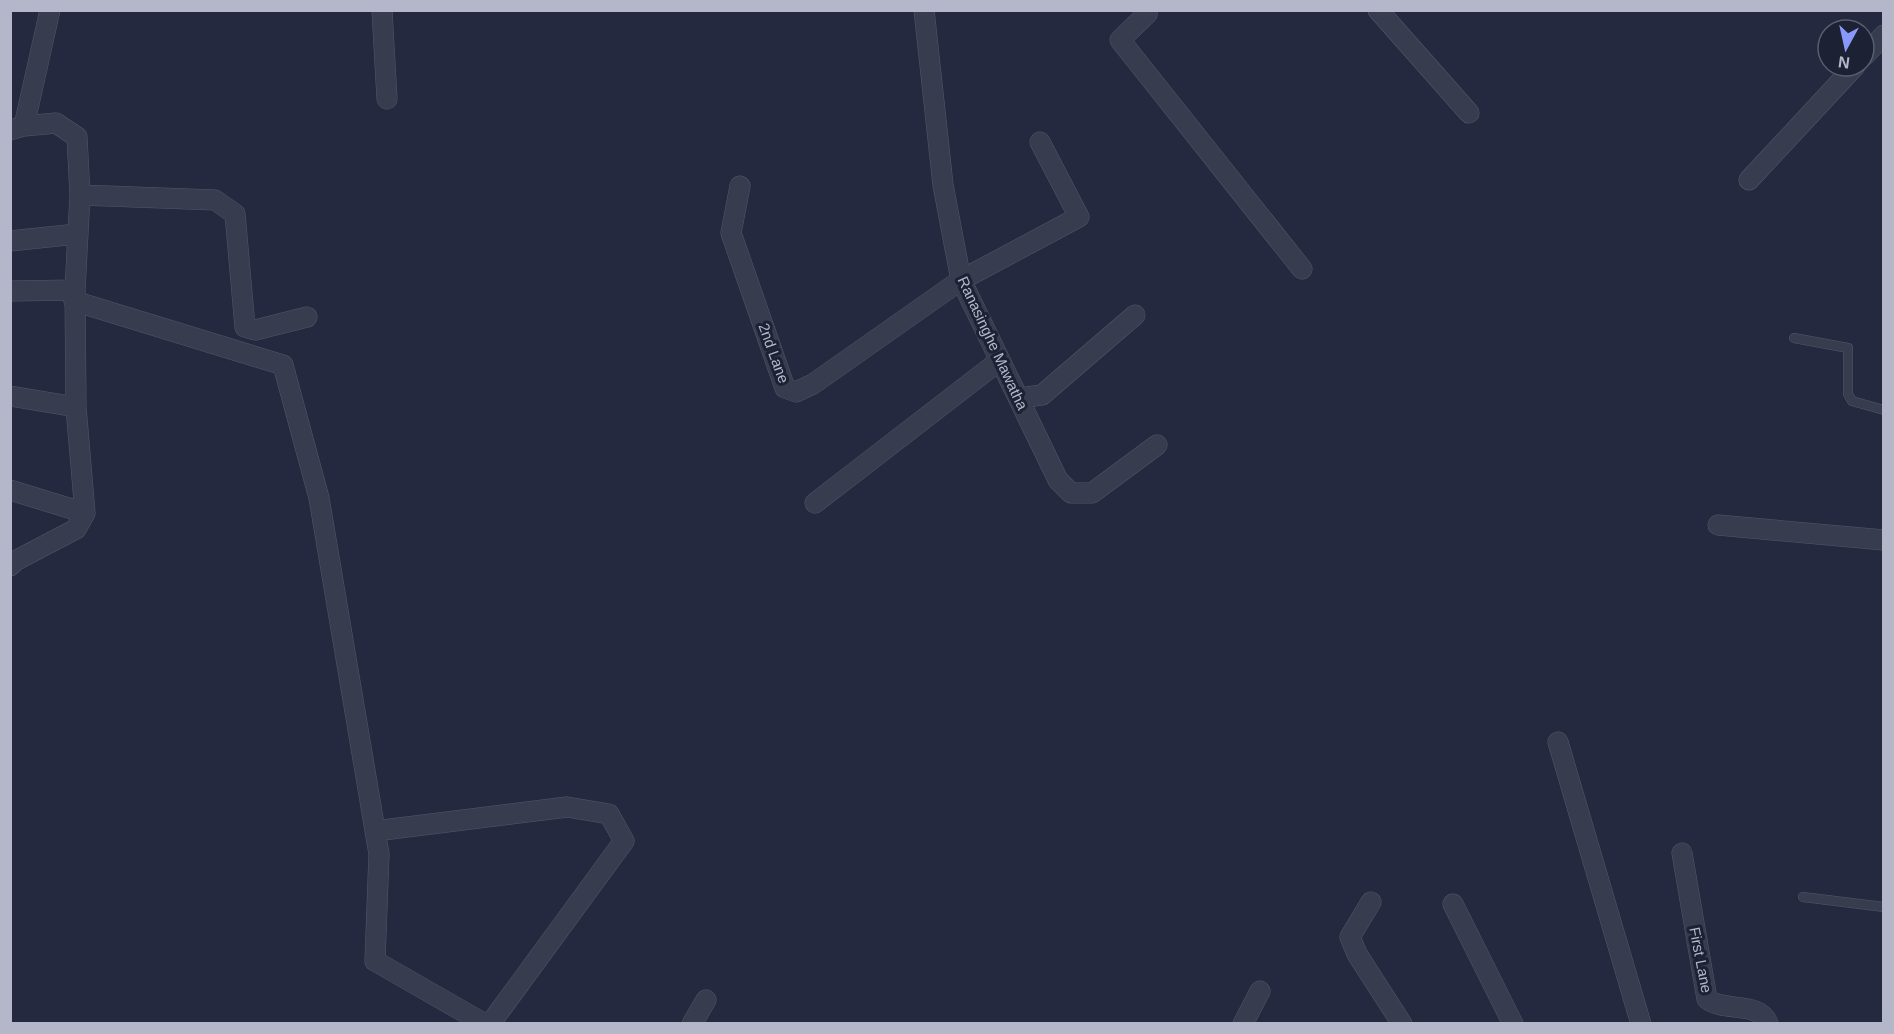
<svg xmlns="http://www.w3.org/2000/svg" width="1894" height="1034" viewBox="0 0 1894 1034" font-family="Arial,sans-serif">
<rect width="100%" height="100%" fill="#24293f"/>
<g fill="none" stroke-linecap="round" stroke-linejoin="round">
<!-- service casing -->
<g stroke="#53576a" stroke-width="10">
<path id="service" d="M1794,338L1848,348V394L1852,401L1884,410
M1803,897L1884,907"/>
</g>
<!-- minor casing -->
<g stroke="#53576a" stroke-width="21">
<path id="minor" d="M382,10L387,99
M924,10L943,185L961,280L1058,480L1071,493H1092L1157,445
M1145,10L1147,14L1120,40L1302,269
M1378,10L1469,113
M1864,56L1884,35
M24,126L50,10
M10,130L24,126L56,123L77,137L80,195L75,290L76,407L85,513L76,529L15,561L10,566
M1749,180L1855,66
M740,186L731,233L785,388L796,392L813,384L961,280L1079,217L1040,142
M80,195L215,200L235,214L245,327L255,330L307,317
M10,241L77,234
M10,291L75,290
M74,301L283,365L319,498L379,854L375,961L485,1024
M10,396L76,407
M1019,398L1042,395L1135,315
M10,490L85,513
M815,503L999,361
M1718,525L1884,540
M1558,742L1641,1024
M375,831L567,807L609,814L624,841L490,1024
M1682,853L1707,999C1725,1013 1760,1000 1768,1024
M1371,902L1350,937L1357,954L1402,1024
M1453,904L1513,1024
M692,1024L706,1000
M1243,1024L1260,991"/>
</g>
<!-- service -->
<use href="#service" stroke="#383c4f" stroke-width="9"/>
<!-- minor -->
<use href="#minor" stroke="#383c4f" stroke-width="20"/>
</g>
<g text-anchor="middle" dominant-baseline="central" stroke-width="6" stroke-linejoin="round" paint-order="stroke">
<!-- street labels -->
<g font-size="15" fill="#b4b7ca" stroke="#1d2134">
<text transform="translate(993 343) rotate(65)">Ranasinghe Mawatha</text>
<text transform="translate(774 353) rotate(70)">2nd Lane</text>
<text transform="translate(1701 960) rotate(79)">First Lane</text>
</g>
</g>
<!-- border -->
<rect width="1894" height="1034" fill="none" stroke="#b4b7ca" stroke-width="24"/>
<!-- north arrow -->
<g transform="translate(1846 48) rotate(188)"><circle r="28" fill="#1d2134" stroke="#595d70" stroke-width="1.5"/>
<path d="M0-4.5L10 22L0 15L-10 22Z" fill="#8899fb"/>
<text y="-9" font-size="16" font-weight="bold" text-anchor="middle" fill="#b4b7ca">N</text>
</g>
</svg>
